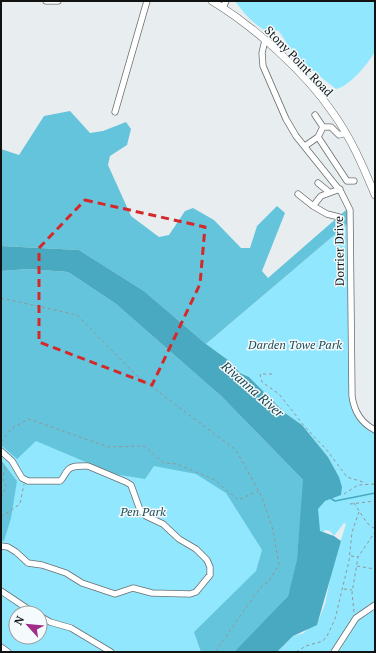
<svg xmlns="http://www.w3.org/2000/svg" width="376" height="653" viewBox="0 0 376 653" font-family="'PT Serif',serif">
<rect width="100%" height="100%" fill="#e8edef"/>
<!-- green -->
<path fill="#91e7fd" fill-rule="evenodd" d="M235,1H375C375,11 376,43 375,51C370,62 349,87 336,89L297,58L278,30L272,34C257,28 244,14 235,1Z
M352,220L354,402L365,422L375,429V652H277L293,636L304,633L308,628L317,624L325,604L333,565L346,524L344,523L334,536L330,531L325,530L322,534L254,652H1V270L325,501L341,494L339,477L328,457L302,425L285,413L249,377L240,373L228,360L206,344ZM16,613H40V637H16Z"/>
<!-- forest -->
<path fill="#64c4db" d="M70,111L90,133L103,131L126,122L131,129L127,145L110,156L108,165L131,216L159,237L169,235L185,211L193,208L214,220L241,248H250L257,226L277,206L285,213L262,271L268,278L346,210L352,220L206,344L144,291L79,250L1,246V149L19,155L44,116Z
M29,269L68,272L116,304L221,396L304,481L297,559L288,596L234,652H201L194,632L256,571L262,550L226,493L196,474L154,466L145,479L114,474L36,441L17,459L1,445V271Z
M1,460L17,481L11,518L4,541L1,540Z"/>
<!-- water -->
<path fill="#48a9c0" d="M1,246L79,250L144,291L206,344L228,360L240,373L249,377L285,413L302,425L328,457L339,477L342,487L341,495L325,501L318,509L320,531L334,536L341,541L317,625L293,636L277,652H234L288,596L297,559L303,480L221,396L116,304L68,272L29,269L1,271Z"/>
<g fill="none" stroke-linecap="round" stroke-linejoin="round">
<!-- stream -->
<path stroke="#48a9c0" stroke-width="1.5" d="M330,498L335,501L375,493"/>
<!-- minor casing -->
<g stroke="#696e6f" stroke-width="7">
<path id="minor" d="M46,1H58
M223,8L226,1
M265,40L262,53L263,66L286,119L296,136L341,192L350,210L352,396C354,411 361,423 375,430
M115,112L147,1
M315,115L323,127H331L339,135L346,133
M318,137L347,181H354
M305,146L318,137L323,127
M318,183L329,192
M298,194L313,206
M339,217L327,214L313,206L321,196L340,189
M1,451L12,461L22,478L28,481H60C64,478 64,474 68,470C72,465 82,466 88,466L126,482L131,485L140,510L146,516L163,524L179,539L196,549L207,560L210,567V575L196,592L190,594L152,593L133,588L115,594L82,583L66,573L42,565L28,563L16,552L8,547L1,546
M1,591L34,613
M40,616L50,622L71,628L111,652
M1,647L8,652
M334,652L356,618L375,605"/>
</g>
<!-- major casing -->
<g stroke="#696e6f" stroke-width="8">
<path id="major" d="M212,1C255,27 305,72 333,113C351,138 363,166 375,195"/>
</g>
<!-- path -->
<path stroke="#929697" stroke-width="1" stroke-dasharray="3 3" stroke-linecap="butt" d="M1,298L77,315L136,375L236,450L262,497L273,530L279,565L268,582L260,588L215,652
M272,374H260L262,382L279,394L305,427L326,449L347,477L366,483
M1,442L12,428L29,419L108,447L144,446L164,463L177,464L215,480L238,500L258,491
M1,462L5,467L3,479L6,486L1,499
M344,494L358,485L375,484
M354,503L367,523L375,529
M350,504L375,501
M1,517L20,504L24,484
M351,556L358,557
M357,566L375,569
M344,589L352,590
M354,612L352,593L358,557L375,532
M296,652L306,646L323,641L327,636L335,619L349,561L352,532L359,512"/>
<!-- minor -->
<use href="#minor" stroke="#fff" stroke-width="5.5"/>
<!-- major -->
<use href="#major" stroke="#fff" stroke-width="7"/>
</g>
<!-- marked area -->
<path fill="none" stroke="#d62828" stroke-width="3" stroke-dasharray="8 5" stroke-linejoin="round" d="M85,200L205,227L200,284L152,385L39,342V248Z"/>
<g text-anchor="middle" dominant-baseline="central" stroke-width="3" stroke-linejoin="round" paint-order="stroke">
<!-- street labels -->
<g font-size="12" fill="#111313" stroke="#f5fbfc">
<text transform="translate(299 61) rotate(46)">Stony Point Road</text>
<text transform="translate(339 251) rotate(-91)">Dorrier Drive</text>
</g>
<!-- park labels -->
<g font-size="12" font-style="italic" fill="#224d57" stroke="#f5fbfc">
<text x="295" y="344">Darden Towe Park</text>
<text x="143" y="511">Pen Park</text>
</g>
<!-- water labels -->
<g font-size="13" font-style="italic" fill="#1a4550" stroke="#f5fbfc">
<text transform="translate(253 389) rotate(41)">Rivanna River</text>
</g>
</g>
<!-- border -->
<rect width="376" height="653" fill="none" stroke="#111313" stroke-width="4"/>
<!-- north arrow -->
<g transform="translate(28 625) rotate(297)"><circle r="19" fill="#f5fbfc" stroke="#9a9e9f"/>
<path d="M0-3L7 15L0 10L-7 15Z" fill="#9f2d89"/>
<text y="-6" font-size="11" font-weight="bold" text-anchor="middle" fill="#111313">N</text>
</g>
</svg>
